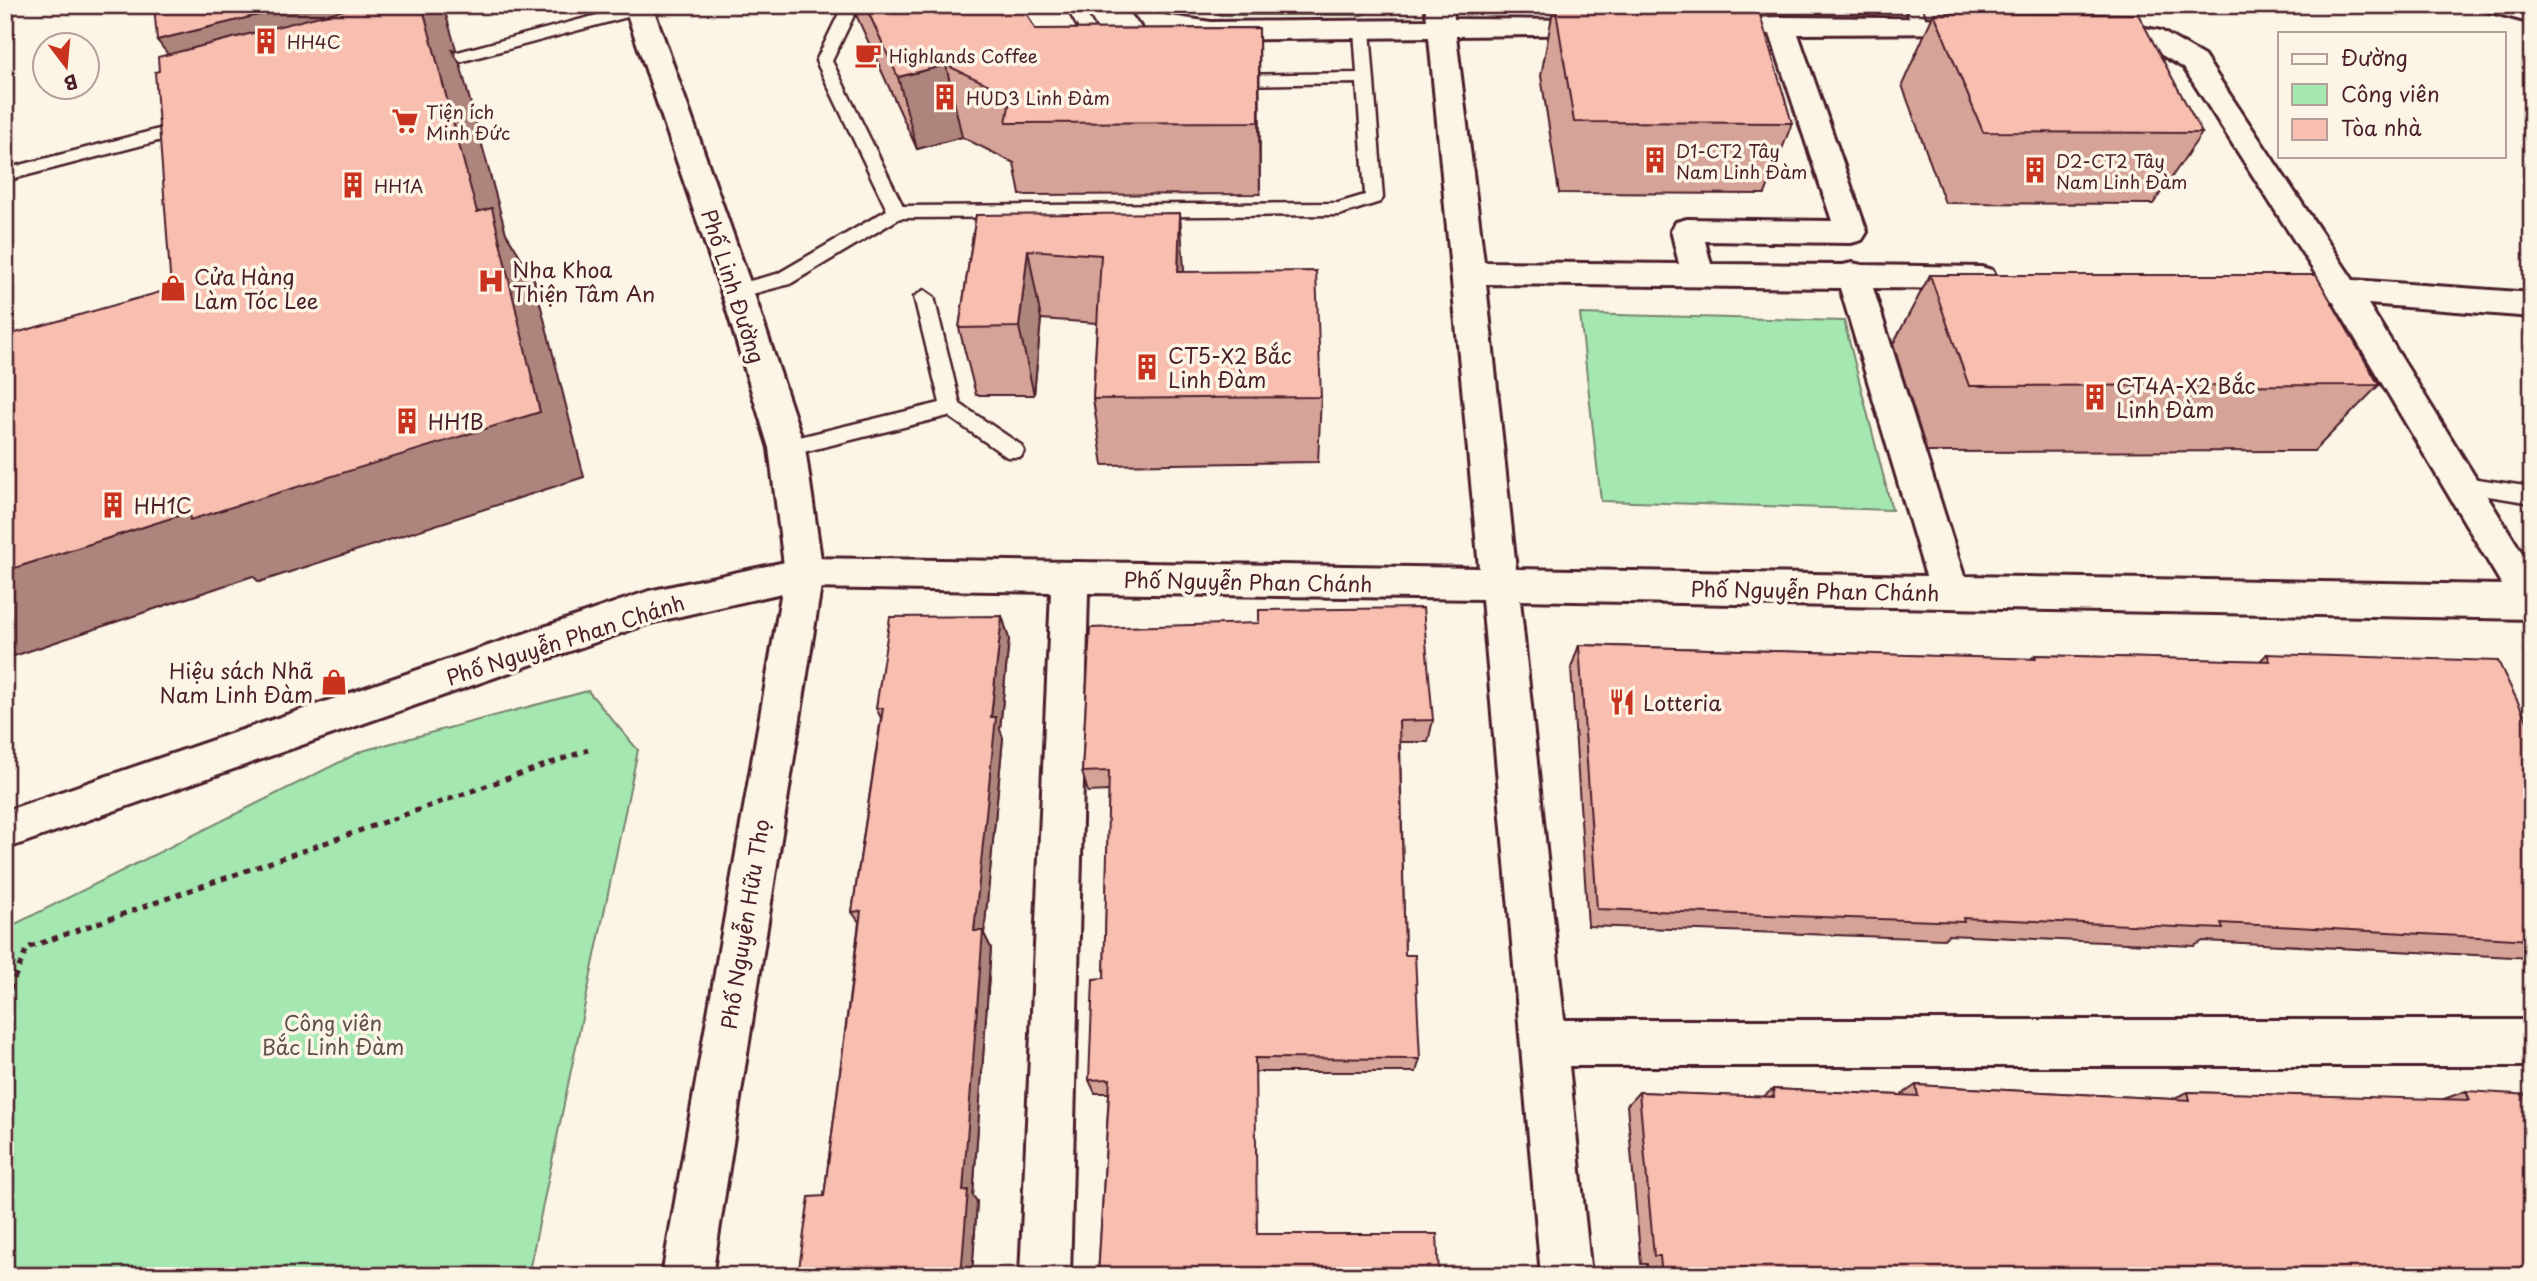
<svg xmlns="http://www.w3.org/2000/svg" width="2537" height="1281" viewBox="0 0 2537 1281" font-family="'Playpen Sans',sans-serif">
<rect width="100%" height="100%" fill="#fcf5e5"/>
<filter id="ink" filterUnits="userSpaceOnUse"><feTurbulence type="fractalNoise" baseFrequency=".0143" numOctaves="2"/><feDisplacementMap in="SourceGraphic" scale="14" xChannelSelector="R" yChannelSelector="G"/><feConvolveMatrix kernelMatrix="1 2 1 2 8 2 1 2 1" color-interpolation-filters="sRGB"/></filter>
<g filter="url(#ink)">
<!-- green -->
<path fill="#a4e7b1" stroke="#77836e" stroke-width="2" d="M1211,5H1382L1362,15H1220Z
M1580,314L1844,321L1892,510L1601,501Z
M588,691L638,750L528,1276H5V929L362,751Z"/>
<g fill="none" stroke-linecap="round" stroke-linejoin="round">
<!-- lane casing -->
<g stroke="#4a1f2b" stroke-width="5">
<path id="lane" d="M635,5L646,6L648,9L646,12L426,71L418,66L420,62Z
M843,5H859L832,61L903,206L1338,203L1365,195L1357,83L1229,85L1221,80L1229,75L1357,73L1354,30L1362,25L1370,30L1383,198L1380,202L1339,215L900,218L790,284L737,298L730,296L727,291L730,286L777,274L887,210L816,61Z
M1065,5H1081L1110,54L1108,58H1096Z
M1904,5H1920L1928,25L1926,29H1914Z
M190,121L196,123L199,127L196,131L5,181V169Z
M924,290L934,297L960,404L1021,445L1024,451L1021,457H1007L948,416L787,456L780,454L777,448L780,442L787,440L940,403L914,297Z
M2464,477L2532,487V503L2457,491L2453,485L2457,479Z"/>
</g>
<!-- street casing -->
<g stroke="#4a1f2b" stroke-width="6">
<path id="street" d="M1127,5H1156L1164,15L1211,22L1427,20L1425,5H1453L1454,19L1613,20L1617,26L1613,32L1603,34L1456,36L1484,262L1679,264L1671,230L1676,222L1687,219L1832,221L1770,34L1702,32L1698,26L1702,20L1781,17L1991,19L1995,25L1991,31L1981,33L1798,34L1867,232L1862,240L1851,243L1705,241L1711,264L1843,265L1852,263L1862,265L1981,267L1992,270L1997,278L1992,286L1981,289L1873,288L1964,576L2502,585L2333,301L2314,297L2309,289L2314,281L2319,279L2184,68L2143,44L2090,33L2086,27L2090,21L2100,19L2161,31L2204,56L2353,280L2532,293V317L2368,304L2532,569V619L1520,600L1564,1020H2532V1066H1569L1591,1276H1541L1482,599L1088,593L1070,1276H1020L1051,592L804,588L650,623L5,849V811L649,591L804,558L1479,568L1429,37L1211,40L1145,28ZM1486,284L1840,288L1926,576L1516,569Z
M2483,5L2532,6V23L2487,11Z"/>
</g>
<!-- secondary casing -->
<g stroke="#4a1f2b" stroke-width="6">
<path id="secondary" d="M624,5H652L753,291L805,448L823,573L712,1276H662L785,573L769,448L721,291Z"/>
</g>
<!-- path -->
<path stroke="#4a1f2b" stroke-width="5" stroke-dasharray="6 6" stroke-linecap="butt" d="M5,1001L27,948L588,750"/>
<!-- lane -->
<use href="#lane" fill="#fcf5e5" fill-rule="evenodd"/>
<!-- street -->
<use href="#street" fill="#fcf5e5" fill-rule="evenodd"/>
<!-- secondary -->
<use href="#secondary" fill="#fcf5e5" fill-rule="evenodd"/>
</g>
<!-- wall -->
<path fill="#d5a397" stroke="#4a1f2b" stroke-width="2" d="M854,5H1022L1035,29L1259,28L1260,194L1020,195L1014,163L962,137L917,149L857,17Z
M1554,5L1792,123L1765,194L1559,193L1541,76Z
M1934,13L2202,133L2153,204L1945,203L1902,85Z
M976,215L1184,272L1321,397L1318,462L1103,465L1093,399L1097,323L1041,319L1034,395H976L959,328Z
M1930,275L2379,385L2314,451L1927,452L1893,344Z
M1002,616L1009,639L1000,729L1003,738L984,934L991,948L973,1196L977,1201L972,1276H798L824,1196L859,922L852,912L881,718L876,708Z
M1090,628L1433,720L1428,742H1400L1405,955L1420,1059L1416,1072H1256L1098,1276L1109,1093H1095L1089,1080L1104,978L1109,791L1088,792L1082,772Z
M1579,645L2031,659L2035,655L2260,661L2267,654L2532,731V958L2203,941L2194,946L1948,935L1944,939L1588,926L1571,668Z
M1916,1085L2172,1099L2188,1092L2441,1100L2466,1091L2532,1276H1648L1647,1264H1641L1627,1105L1639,1092L1763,1097L1773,1089L1901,1095Z"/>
<!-- shaded-wall -->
<path fill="#ae857b" stroke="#4a1f2b" stroke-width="2" d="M298,5H450L451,10L445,12L456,49L452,50L460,64L506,233L534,279L584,477L259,582L253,576L5,659V571L190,512L212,112L157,40Z
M1259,28L1260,194L1259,122Z
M946,65L962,137L917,149L898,77Z
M1180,213L1185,283L1178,272Z
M1028,250L1041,319L1034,395L1019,327Z
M1002,616L1009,639L1000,729L1003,738L984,934L991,948L973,1196L977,1201L972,1276H961L963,1191L974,931L991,717Z"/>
<!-- building -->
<path fill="#f8beb0" stroke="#4a1f2b" stroke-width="2" d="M154,5H298L157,40Z
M363,5H422L477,212L492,208L540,412L190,520V512L5,571V336L171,289L155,72L159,71L158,57Z
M865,5H1022L1035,29L1259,28V122L1006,123L1011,95L946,65L898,77Z
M1555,5H1757L1792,123L1574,122Z
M1934,13L2138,14L2202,133L1983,132Z
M1180,213L1178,272L1316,271L1321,397L1093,399L1101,255L1028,250L1019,327L959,328L976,215Z
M1930,275H2316L2379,385L1969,386Z
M1423,608L1433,720L1399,721L1405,955H1415L1420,1059L1255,1058L1257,1234H1437L1439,1276H1098L1110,1079L1089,1080L1093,979L1104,978L1109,771L1082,772L1090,628L1259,623V610Z
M1002,616L991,717H996L974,931H983L963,1191L968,1190L961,1276H798L809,1197L824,1196L861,911L852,912L883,708H876L890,617Z
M1579,645L2036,659L2035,655L2270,661L2267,654L2498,661L2532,731V940L2221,923L2223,929L1963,918L1964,922L1597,909Z
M1916,1085L2190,1100L2188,1092L2470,1100L2466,1091L2532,1095V1276H1662L1660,1256H1654L1639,1092L1774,1097L1773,1089L1918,1096Z"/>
</g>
<!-- icons -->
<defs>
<g id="building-bare" transform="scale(2.1)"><path d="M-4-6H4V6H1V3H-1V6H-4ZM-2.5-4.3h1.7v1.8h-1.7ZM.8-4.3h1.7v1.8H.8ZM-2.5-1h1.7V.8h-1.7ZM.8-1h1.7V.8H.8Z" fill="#c8321e" stroke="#fcf5e5" stroke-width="2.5" paint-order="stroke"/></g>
<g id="cafe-bare" transform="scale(2.1)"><path d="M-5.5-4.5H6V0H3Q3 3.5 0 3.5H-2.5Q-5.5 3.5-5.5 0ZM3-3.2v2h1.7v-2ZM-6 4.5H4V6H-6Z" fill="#c8321e" stroke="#fcf5e5" stroke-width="2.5" paint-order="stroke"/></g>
<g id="supermarket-bare" transform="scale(2.1)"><path d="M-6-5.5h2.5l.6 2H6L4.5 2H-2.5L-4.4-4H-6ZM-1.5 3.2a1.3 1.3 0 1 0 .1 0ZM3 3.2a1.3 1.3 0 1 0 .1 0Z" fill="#c8321e" stroke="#fcf5e5" stroke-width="2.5" paint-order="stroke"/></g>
<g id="hospital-bare" transform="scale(2.1)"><path d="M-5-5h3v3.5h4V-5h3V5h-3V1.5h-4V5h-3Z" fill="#c8321e" stroke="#fcf5e5" stroke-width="2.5" paint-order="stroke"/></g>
<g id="shop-bare" transform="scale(2.1)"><path d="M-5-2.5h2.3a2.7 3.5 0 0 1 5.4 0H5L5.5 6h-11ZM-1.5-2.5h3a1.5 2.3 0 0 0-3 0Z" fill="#c8321e" stroke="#fcf5e5" stroke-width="2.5" paint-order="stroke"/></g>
<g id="restaurant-bare" transform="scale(2.1)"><path d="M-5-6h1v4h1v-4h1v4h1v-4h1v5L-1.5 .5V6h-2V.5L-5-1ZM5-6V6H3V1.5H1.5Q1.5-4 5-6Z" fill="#c8321e" stroke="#fcf5e5" stroke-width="2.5" paint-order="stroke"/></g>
</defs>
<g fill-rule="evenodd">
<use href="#building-bare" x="266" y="41"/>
<use href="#cafe-bare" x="868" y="55"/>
<use href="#building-bare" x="945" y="97"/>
<use href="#supermarket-bare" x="405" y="121"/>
<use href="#building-bare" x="1655" y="160"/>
<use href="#building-bare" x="2035" y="170"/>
<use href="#building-bare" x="353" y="185"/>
<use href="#hospital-bare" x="491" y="281"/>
<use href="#shop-bare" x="173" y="288"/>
<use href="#building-bare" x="1147" y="367"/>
<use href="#building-bare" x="2095" y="397"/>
<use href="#building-bare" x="407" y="421"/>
<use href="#building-bare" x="113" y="505"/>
<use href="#shop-bare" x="334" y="682"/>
<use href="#restaurant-bare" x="1622" y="702"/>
</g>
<g text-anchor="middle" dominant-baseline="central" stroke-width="7" stroke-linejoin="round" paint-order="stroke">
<!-- far-poi labels -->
<g font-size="18" fill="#4a1f2b" stroke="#fcf5e5" text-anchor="start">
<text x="287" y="41">HH4C</text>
<text x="889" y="55">Highlands Coffee</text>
<text x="966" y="97">HUD3 Linh Đàm</text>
<text x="426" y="111">Tiện ích<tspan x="426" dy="21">Minh Đức</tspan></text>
<text x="1676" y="150">D1-CT2 Tây<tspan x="1676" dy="21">Nam Linh Đàm</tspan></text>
<text x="2056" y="160">D2-CT2 Tây<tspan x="2056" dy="21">Nam Linh Đàm</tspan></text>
<text x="374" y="185">HH1A</text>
</g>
<!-- poi labels -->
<g font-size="21" fill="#4a1f2b" stroke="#fcf5e5" text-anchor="start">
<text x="512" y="269">Nha Khoa<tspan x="512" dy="24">Thiện Tâm An</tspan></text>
<text x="194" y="276">Cửa Hàng<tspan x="194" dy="24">Làm Tóc Lee</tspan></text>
<text x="1168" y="355">CT5-X2 Bắc<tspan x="1168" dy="24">Linh Đàm</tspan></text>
<text x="2116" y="385">CT4A-X2 Bắc<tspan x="2116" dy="24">Linh Đàm</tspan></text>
<text x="428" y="421">HH1B</text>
<text x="134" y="505">HH1C</text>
<text x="313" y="670" text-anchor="end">Hiệu sách Nhã<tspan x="313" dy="24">Nam Linh Đàm</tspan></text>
<text x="1643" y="702">Lotteria</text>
</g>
<!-- street labels -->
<g font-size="21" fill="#4a1f2b" stroke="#fcf5e5">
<text transform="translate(734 286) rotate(72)">Phố Linh Đường</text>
<text transform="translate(1248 581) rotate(1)">Phố Nguyễn Phan Chánh</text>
<text transform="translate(1815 590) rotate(1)">Phố Nguyễn Phan Chánh</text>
<text transform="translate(565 639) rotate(-18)">Phố Nguyễn Phan Chánh</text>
<text transform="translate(744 924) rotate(-81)">Phố Nguyễn Hữu Thọ</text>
</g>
<!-- park labels -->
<g font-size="21" fill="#60514c" stroke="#fcf5e5">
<text x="333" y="1022">Công viên<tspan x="333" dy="24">Bắc Linh Đàm</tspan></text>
</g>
</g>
<!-- margin -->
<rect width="2537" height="1281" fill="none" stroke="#fcf5e5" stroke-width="28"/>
<rect x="14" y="14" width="2509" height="1253" fill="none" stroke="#4a1f2b" stroke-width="2.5" filter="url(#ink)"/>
<!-- legend -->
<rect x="2278" y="32" width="228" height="126" fill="#fcf5e5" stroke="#b59f9b" stroke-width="2"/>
<rect x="2292" y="54" width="35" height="10" fill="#fcf5e5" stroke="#b59f9b" stroke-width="2"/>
<text x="2341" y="66" font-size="21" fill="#4a1f2b">Đường</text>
<rect x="2292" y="84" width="35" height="21" fill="#a4e7b1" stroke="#b59f9b" stroke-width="2"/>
<text x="2341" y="102" font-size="21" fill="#4a1f2b">Công viên</text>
<rect x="2292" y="119" width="35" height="21" fill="#f8beb0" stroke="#b59f9b" stroke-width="2"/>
<text x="2341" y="136" font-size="21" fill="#4a1f2b">Tòa nhà</text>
<!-- north arrow -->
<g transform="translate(66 66) rotate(164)"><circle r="33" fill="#fcf5e5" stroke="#b59f9b" stroke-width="2"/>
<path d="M0-5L12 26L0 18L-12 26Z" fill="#c8321e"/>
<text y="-10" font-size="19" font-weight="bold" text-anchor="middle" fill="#4a1f2b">B</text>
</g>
</svg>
